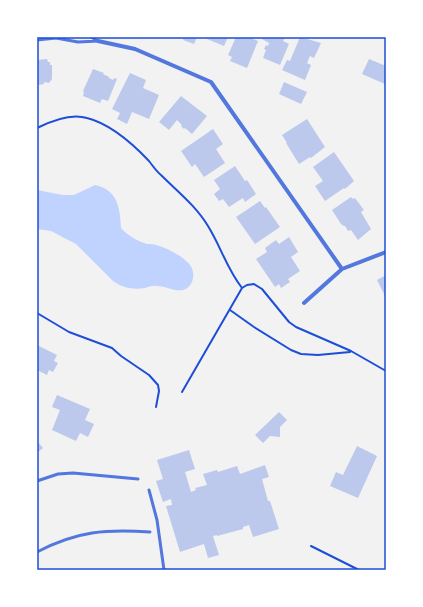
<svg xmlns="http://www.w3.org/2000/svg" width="423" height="607" viewBox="0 0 423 607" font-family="'DejaVu Sans',sans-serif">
<rect width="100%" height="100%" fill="#f2f2f2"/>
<!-- water -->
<path fill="#bfd3fe" d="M95,185C118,190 120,208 121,228C127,235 137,241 147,244C150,244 153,244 156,245C167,248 183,256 190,265C194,271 194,276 192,282C184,298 169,286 157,286C152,285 149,287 145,288C133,290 123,288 113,281L76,244L51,231L37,229V190L63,195H74Z"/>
<!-- building -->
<path fill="#bdc9ec" d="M184,37H197L194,44L183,40Z
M208,37H228L224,46L207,39Z
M236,37H252L251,38L258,41L247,68L230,61L232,57L228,55Z
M263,37H285L283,41L289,44L280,65L263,58L266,50L264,49L266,45L268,46L269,43L262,39Z
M300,37L321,43L314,58L310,56L307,63L311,65L305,80L282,70L287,60L290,61Z
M47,59L48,62H50V65H52V79L49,83L44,82V84L38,85L37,91V60Z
M369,59L386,66L385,84L362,74Z
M93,69L104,73L103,74L109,77V78L113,80L114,78L117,79L108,101L102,99L100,103L83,96L84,92L83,91Z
M130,73L146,80L143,88L159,95L149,119L132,112L127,124L117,119L120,113L112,109Z
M284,82L307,92L301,104L279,94Z
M181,96L207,116L192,134L185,128L184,129L181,126L182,125L177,120L169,130L159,122Z
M307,119L325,147L311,158L310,157L299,164L286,143H287L282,135Z
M213,129L223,144L216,149L225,163L204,177L195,164L192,167L181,151Z
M334,152L354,181L345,189L344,188L325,201L315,186L323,181L313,167Z
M235,166L245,181L247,180L256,194L245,202L243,198L229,207L223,199L219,201L214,194L220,189L214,180Z
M351,197L353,199L355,198L364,210L361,212L371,229L358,240L351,230L348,231L345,226H344L341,224L332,210Z
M260,201L265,208L266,207L280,227L255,244L236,217Z
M289,237L298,252L291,257L300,271L288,279L290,282L281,288L279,284L275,287L256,259L267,252L265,248L276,240L279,244Z
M386,275V298L377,280Z
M37,345L57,355L54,361L58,363L53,372L49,370L47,375L37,370Z
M57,395L90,409L85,420L94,424L88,437L80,433L76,441L52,430L60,410L52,407Z
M279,412L287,420L280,427V437L270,436L263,443L255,435Z
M37,441L43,448L37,453Z
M357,446L377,456L358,498L330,486L336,472L343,475Z
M189,450L195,469L185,472L191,492L196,490L195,488L207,485L203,474L217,470L218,472L237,466L240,474L265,465L269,477L262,479L268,501H270L279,529L253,537L249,525L243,527V529L217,536V535L213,536L219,555L208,558L204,544L180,552L166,506L172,505L171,499L163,502L156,481L163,479L157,460Z"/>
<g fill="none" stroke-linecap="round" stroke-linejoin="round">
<!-- path -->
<path stroke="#1d4ed8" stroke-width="2" d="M37,128C51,121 71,113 87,118C111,124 132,143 149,161C153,166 156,171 161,175C178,192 196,206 208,226C221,247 227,269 242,288
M230,310L254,327L291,350L301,354L318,355L350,352
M37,313L69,332L112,348L121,356L149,375L158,385L159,391L156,407
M182,392L242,288L247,285L254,284L262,289L289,322L296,327L351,351L386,371
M311,546L359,570"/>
<!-- service -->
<path stroke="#5277de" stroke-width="3" d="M91,37L98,41
M37,40L56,38L78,42L98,41
M37,481L58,474L73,473L138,479
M149,490L157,520L164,570
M37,552C77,531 106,529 150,532"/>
<!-- minor -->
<path stroke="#5277de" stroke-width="4" d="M98,41L135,49L211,82L342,269
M304,303L342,269L386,252"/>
</g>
<!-- border -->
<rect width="423" height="607" fill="none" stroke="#ffffff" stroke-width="76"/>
<rect x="38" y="38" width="347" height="531" fill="none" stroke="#1d4ed8" stroke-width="1.5"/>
</svg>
